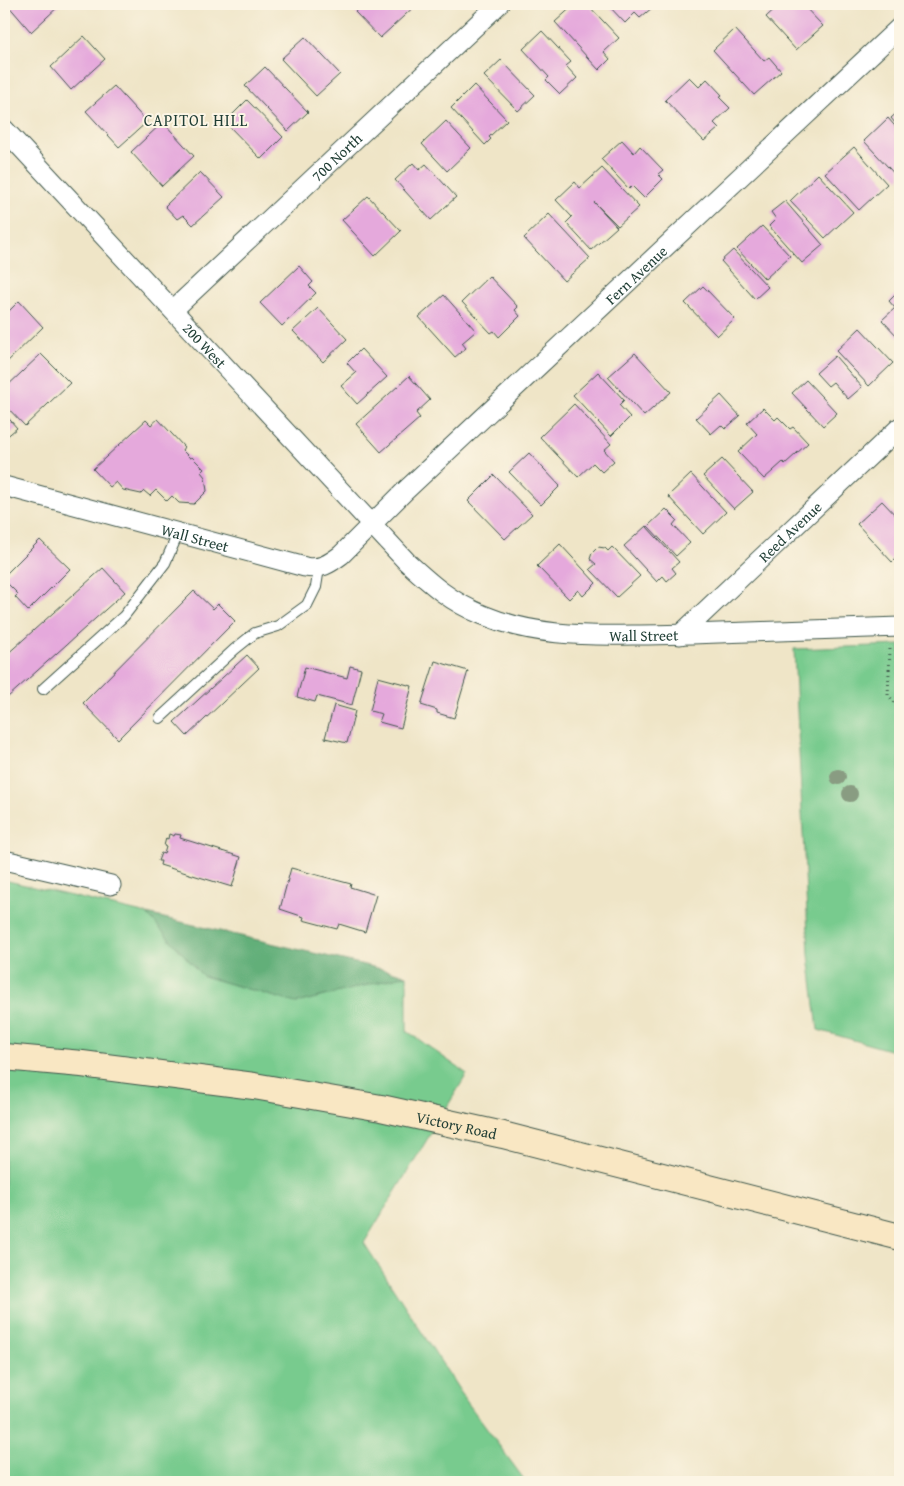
<svg xmlns="http://www.w3.org/2000/svg" width="904" height="1486" viewBox="0 0 904 1486" font-family="'Gentium Book Plus',serif">
<rect width="100%" height="100%" fill="#fcf5e5"/>
<filter id="ink" filterUnits="userSpaceOnUse"><feTurbulence type="fractalNoise" baseFrequency=".02" numOctaves="2"/><feDisplacementMap in="SourceGraphic" scale="10" xChannelSelector="R" yChannelSelector="G"/><feConvolveMatrix kernelMatrix="1 2 1 2 8 2 1 2 1" color-interpolation-filters="sRGB"/></filter>
<filter id="wash" filterUnits="userSpaceOnUse"><feTurbulence type="fractalNoise" baseFrequency=".0096" numOctaves="4" result="noise"/><feDisplacementMap in="SourceGraphic" scale="20" xChannelSelector="R" yChannelSelector="G"/><feGaussianBlur stdDeviation="1.12" result="paint"/><feColorMatrix in="noise" values="0 0 0 0 0 0 0 0 0 0 0 0 0 0 0 0 0 1.4 0 .05"/><feComposite in="paint" operator="in"/></filter>
<g filter="url(#wash)">
<rect width="100%" height="100%" fill="#efe5c7"/>
<!-- green -->
<path fill="#78cb8e" stroke="#4c8461" d="M900,645V1053L818,1030L809,955L794,649Z
M4,880L147,914L203,976L296,1003L407,975V1031L467,1074L364,1243L467,1402L526,1482H4Z"/>
<!-- forest -->
<path fill="#62af79" stroke="#407656" d="M147,914L407,975L296,1003L203,976Z"/>
<g id="blocks">
<!-- building -->
<path fill="#e5a9dc" d="M7,4H61L31,32Z
M364,4H417L380,38L355,12Z
M575,4H587L619,38L604,52L610,59L599,70L555,22Z
M607,4H650L653,7L640,18L635,13L625,23Z
M780,4H802L823,26L796,50L766,17Z
M735,29L764,61L769,57L781,71L754,95L713,50Z
M542,31L571,62L566,66L577,78L560,94L546,80L549,77L523,49Z
M84,36L105,59L71,90L51,67Z
M305,37L340,74L316,96L281,59Z
M501,60L535,95L518,111L484,76Z
M265,67L308,112L288,131L245,86Z
M689,77L699,87L707,79L722,95L719,97L730,108L714,123L719,128L704,141L665,100Z
M474,85L507,120L489,137L491,139L485,145L451,108Z
M114,86L147,122L119,147L86,111Z
M247,100L283,137L261,159L225,122Z
M900,110V129L891,118Z
M888,118L900,132V180L864,141Z
M446,121L471,148L447,171L422,144Z
M163,122L194,156L162,186L131,152Z
M622,140L634,153L640,146L663,170L658,174L663,179L644,198L632,186L629,189L601,159Z
M854,147L887,184L859,210L825,173Z
M413,163L419,170L426,164L456,197L431,220L395,180Z
M602,168L639,207L618,226L594,202L617,227L591,250L566,223L572,217L556,200L575,182L580,188Z
M200,172L224,197L193,225L183,215L177,219L165,206Z
M818,174L853,212L825,238L790,201Z
M368,196L401,231L375,256L342,220Z
M785,201L823,245L802,263L769,226L776,219L771,212Z
M549,214L590,258L564,281L524,238Z
M762,226L790,256L765,279L737,249Z
M733,250L768,287L755,299L721,261Z
M299,266L313,282L309,286L316,293L282,326L260,303Z
M489,276L518,307L515,310L520,316L499,337L494,331L491,333L462,302Z
M703,286L735,319L717,336L685,303Z
M898,292L900,294V339L882,320L895,308L889,301Z
M444,295L476,331L462,343L466,348L455,357L419,317Z
M19,301L43,327L4,365V316Z
M318,308L347,339L323,362L293,331Z
M860,328L893,363L869,386L836,351Z
M361,349L387,377L357,404L341,386L356,373L347,363Z
M635,353L671,392L644,416L608,377Z
M41,354L70,383L25,426L4,404V389Z
M835,356L862,387L848,399L833,382L828,386L816,373Z
M598,372L624,400L619,405L630,417L611,436L573,395Z
M409,376L430,400L416,413L420,418L381,452L356,424Z
M806,380L837,413L823,426L792,393Z
M721,395L740,416L725,429L721,425L711,434L696,418Z
M574,404L611,444L604,450L614,461L602,472L593,463L578,477L540,437Z
M763,408L775,420L778,417L790,429L793,427L808,443L785,464L783,462L764,479L738,452L757,434L747,423Z
M4,413L17,428L4,439Z
M158,419L184,447L182,450L190,458L192,457L204,469L201,472L205,477L207,491L194,504L179,503L172,496L167,501L156,490L150,496L144,491L141,494L123,490L116,482L110,487L93,469L146,420L151,425Z
M529,453L560,486L541,505L509,472Z
M722,459L753,492L734,509L703,476Z
M691,474L726,512L703,534L668,496Z
M494,475L532,514L505,539L468,501Z
M882,501L900,520V554L892,562L857,524Z
M666,509L677,520L673,525L690,543L676,556L648,526Z
M646,526L679,562L672,568L676,573L667,581L663,576L657,582L624,546Z
M40,540L70,569L28,611L15,597L18,594L4,580V576Z
M560,544L596,583L583,596L578,590L569,599L537,566Z
M598,547L605,548L608,551L612,547L640,576L617,597L590,569L596,564L590,559L592,553Z
M103,568L125,592L8,697L4,692V657Z
M194,591L213,609L218,604L235,621L118,739L83,703Z
M247,655L259,668L187,736L174,722Z
M435,661L468,671L454,718L437,713V710L421,705Z
M350,666L361,669L352,705L317,696L315,702L297,697L305,667L347,678Z
M378,677L412,686L401,728L379,722L382,714L370,711Z
M334,705L355,711L347,743L325,738Z
M169,834L174,836L175,834L181,835L180,838L241,857L232,887L160,865L161,861H158L161,853L164,854L166,847L164,846L166,838L168,839Z
M291,868L351,884L350,887L376,895L365,932L339,924L337,929L303,920L304,917L280,909Z"/>
</g>
</g>
<g filter="url(#ink)">
<use href="#blocks" fill-opacity="0" stroke="#3e564a" stroke-width="1"/>
<g fill="none" stroke-linecap="round" stroke-linejoin="round">
<!-- service casing -->
<g stroke="#3e564a" stroke-width="12">
<path id="service" d="M43,689L124,616L165,563L178,534
M160,718L235,649L255,633L278,626L307,605L316,587L319,568"/>
</g>
<!-- minor casing -->
<g stroke="#3e564a" stroke-width="21">
<g id="minor">
<path id="s1" d="M4,129L407,562C432,585 451,602 483,615C531,635 582,636 632,635C661,635 690,634 719,633C779,631 840,629 900,627"/>
<path id="s2" d="M173,310L499,4"/>
<path id="s3" d="M4,486L305,567C320,570 329,564 341,555L405,491L900,27"/>
<path id="s4" d="M680,635L900,427"/>
<path d="M4,860L111,885"/>
</g>
</g>
<!-- secondary casing -->
<g stroke="#3e564a" stroke-width="28">
<g id="secondary">
<path id="s5" d="M4,1057L82,1064L254,1086L381,1108L503,1135L900,1237"/>
</g>
</g>
<!-- path -->
<path stroke="#3e564a" stroke-width="3" stroke-dasharray="1 4" stroke-linecap="butt" d="M890,649L888,695L900,709"/>
<!-- service -->
<use href="#service" stroke="#fff" stroke-width="10"/>
<!-- minor -->
<use href="#minor" stroke="#fff" stroke-width="19"/>
<!-- secondary -->
<use href="#secondary" stroke="#f9e7c3" stroke-width="26"/>
</g>
<!-- trees -->
<g fill="#899c82">
<circle cx="838" cy="777" r="8"/>
<circle cx="850" cy="794" r="8"/>
</g>
</g>
<g text-anchor="middle" dominant-baseline="central" stroke-width="4" stroke-linejoin="round" paint-order="stroke">
<!-- street labels -->
<g font-size="15" fill="#1f3d34" stroke="#fcf5e5">
<text stroke="none"><textPath href="#s2" startOffset="224">700 North</textPath></text>
<text stroke="none"><textPath href="#s3" startOffset="758">Fern Avenue</textPath></text>
<text stroke="none"><textPath href="#s1" startOffset="295">200 West</textPath></text>
<text stroke="none"><textPath href="#s4" startOffset="151">Reed Avenue</textPath></text>
<text stroke="none"><textPath href="#s3" startOffset="198">Wall Street</textPath></text>
<text stroke="none"><textPath href="#s1" startOffset="848">Wall Street</textPath></text>
<text stroke="none"><textPath href="#s5" startOffset="458">Victory Road</textPath></text>
</g>
<!-- neighbourhood labels -->
<g font-size="16" letter-spacing="1" fill="#1f3d34" stroke="#fcf5e5">
<text x="196" y="120">CAPITOL HILL</text>
</g>
</g>
<!-- margin -->
<rect width="904" height="1486" fill="none" stroke="#fcf5e5" stroke-width="20"/>
</svg>
